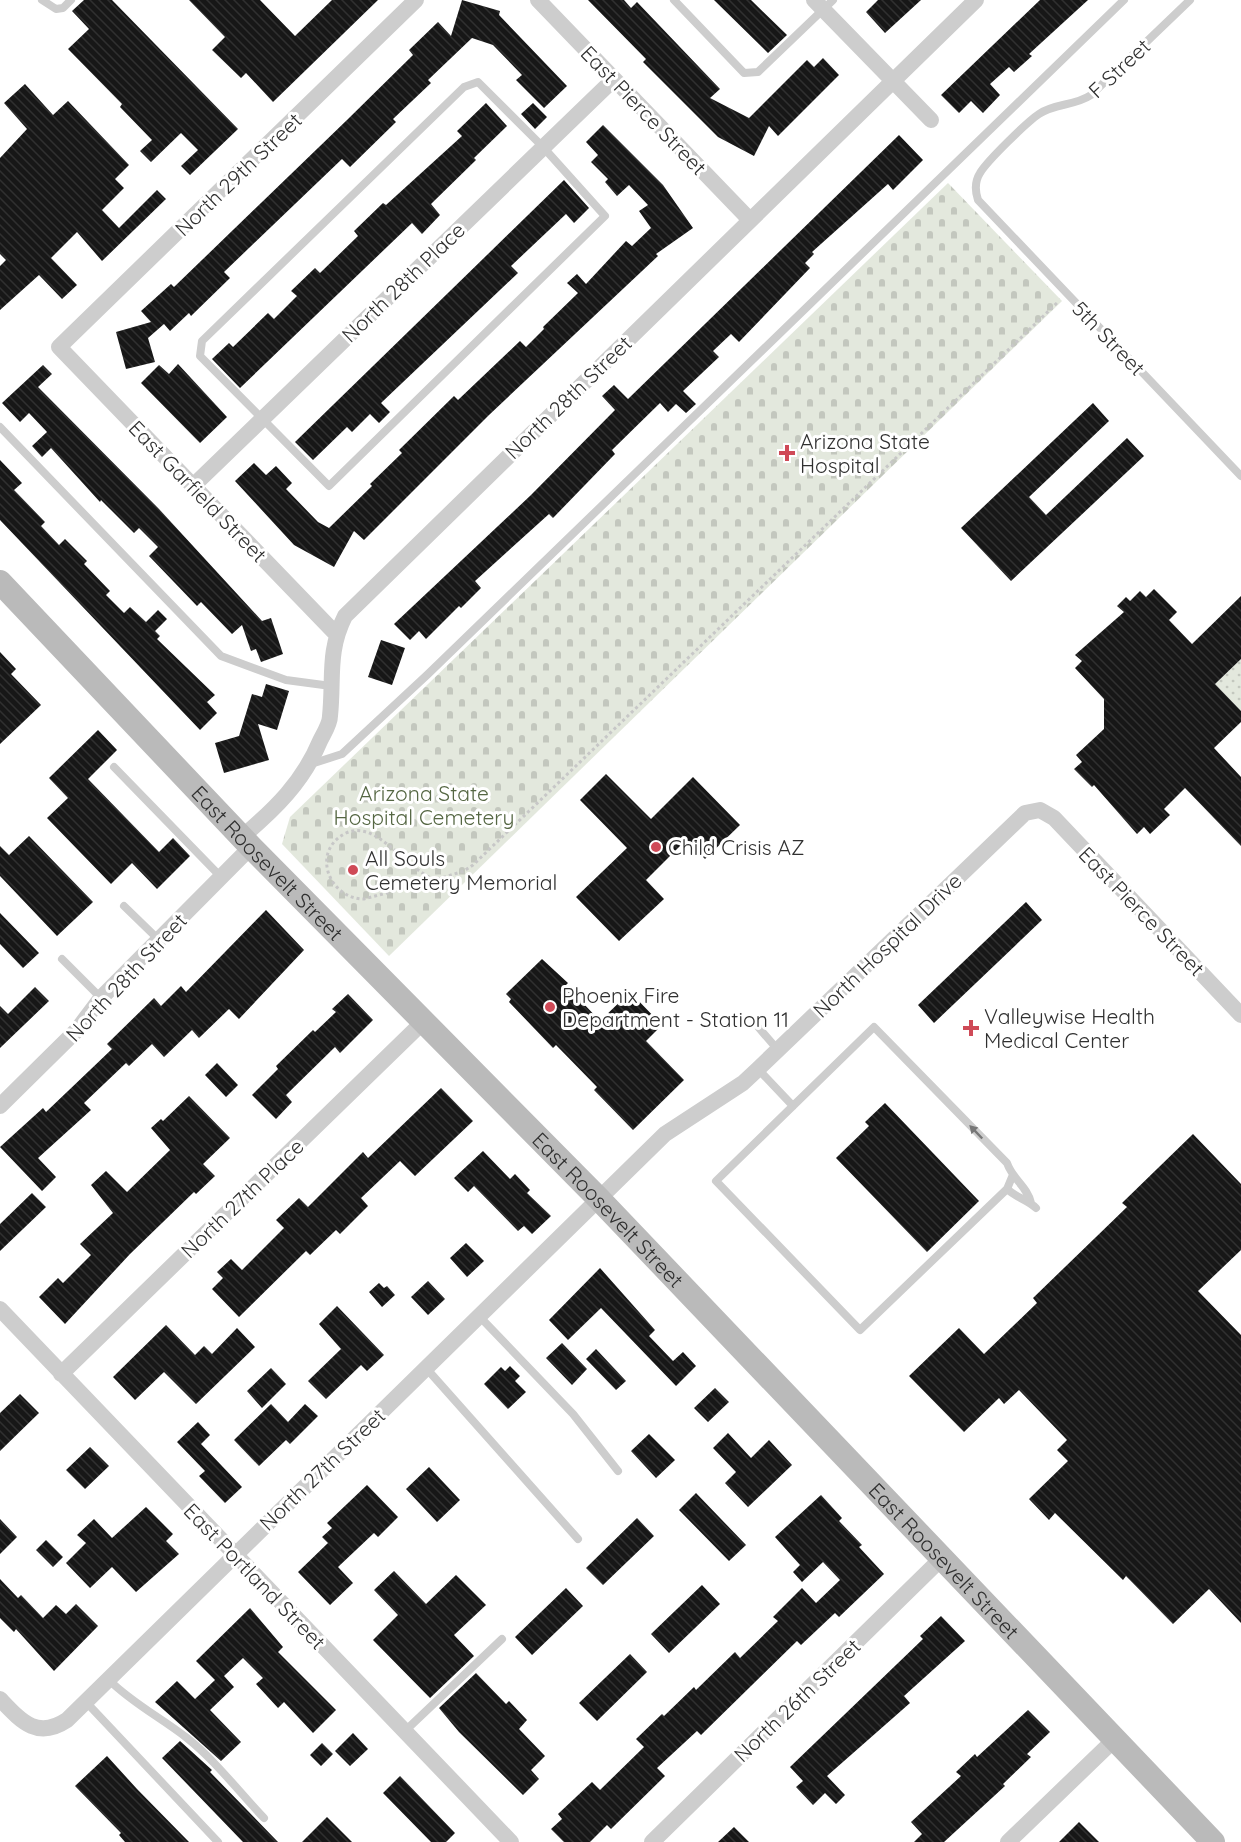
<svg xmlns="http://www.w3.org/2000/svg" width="1241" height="1842" viewBox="0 0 1241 1842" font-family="Quicksand,sans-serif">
<defs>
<pattern id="grass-dots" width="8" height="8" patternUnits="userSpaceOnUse" patternTransform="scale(1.5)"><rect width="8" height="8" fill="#e3e8dd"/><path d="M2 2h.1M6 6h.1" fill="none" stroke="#c3c7be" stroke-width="1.8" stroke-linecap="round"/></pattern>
<pattern id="cemetery-stones" width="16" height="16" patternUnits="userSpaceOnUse" patternTransform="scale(1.5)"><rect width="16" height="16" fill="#e3e8dd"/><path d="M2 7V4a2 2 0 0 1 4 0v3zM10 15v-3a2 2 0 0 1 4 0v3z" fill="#c3c7be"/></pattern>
<pattern id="building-back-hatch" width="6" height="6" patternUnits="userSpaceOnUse" patternTransform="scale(1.5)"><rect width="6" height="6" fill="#171717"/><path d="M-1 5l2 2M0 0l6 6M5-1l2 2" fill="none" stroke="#303030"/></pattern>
</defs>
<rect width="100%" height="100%" fill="#fff"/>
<!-- grass -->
<path fill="url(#grass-dots)" d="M1241,659V711L1215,684Z"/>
<!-- cemetery -->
<path fill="url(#cemetery-stones)" d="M948,183L1062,301L389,956L282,844L290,817Z"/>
<!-- building -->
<path fill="url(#building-back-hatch)" d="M84,0H112L238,129L190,175L181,166L198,150L181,133L151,162L140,151L152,140L120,107L122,104L68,49L89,29L72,11Z
M189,0H260L295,36L332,0H378L273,102L246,73L241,78L212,50L225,37Z
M462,0L500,11L499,15L567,86L544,108L516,80L522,75L493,45L472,38L428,80L431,83L393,119L396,122L350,167L342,159L224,272L230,278L191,316L189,313L170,331L164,324L148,338L155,362L126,369L116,332L151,322L141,311L171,284L174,287L347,120L413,55L409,50L438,22L451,36Z
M588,0H624L631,8L637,2L720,89L710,98L749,118L807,60L814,67L823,58L839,75L778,136L769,126L754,156L718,137L643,62L646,59Z
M714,0H751L787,35L768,53Z
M878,0H921L885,33L866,12Z
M1040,0H1088L1029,54L1032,56L1014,72L1009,67L990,84L1000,95L983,113L971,101L959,113L941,95Z
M25,84L53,115L68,101L129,165L115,179L124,188L102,210L119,228L157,190L166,199L102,261L77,232L51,258L77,285L62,299L39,275L0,310V266L6,260L0,254V158L27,129L4,103Z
M486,103L507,126L474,158L476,160L431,204L440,215L422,234L412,223L240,388L212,359L229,343L233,347L268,313L274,319L297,296L291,291L315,268L320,273L358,236L354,231L383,203L386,205L462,136L457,131Z
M533,103L547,117L535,129L521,114Z
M603,125L663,185L693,228L656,254L658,256L489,415L364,540L354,531L334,567L294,545L235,481L254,463L266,475L276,466L292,483L286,489L318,522L329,528L372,486L370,484L402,453L399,450L454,396L458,400L520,341L526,347L544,329L543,327L578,293L567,283L577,274L586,284L626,241L632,246L651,228L639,211L648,205L629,185L617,196L605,182L608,179L591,162L598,155L586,142Z
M899,135L923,160L893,190L888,184L812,252L814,254L805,263L810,268L739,342L731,334L713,351L719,357L683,391L696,404L686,413L676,404L668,412L660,403L612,450L615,454L553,518L549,514L475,581L481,588L461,608L459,606L426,639L419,631L410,640L394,624L531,495L615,410L602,396L614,385L628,399Z
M564,180L589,208L574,223L566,214L511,266L518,273L381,403L390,412L379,423L370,414L352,432L347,427L313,460L295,442Z
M178,364L227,417L200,443L141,383L159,365L169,374Z
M43,365L52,374L38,387L159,509L262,621L271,618L283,654L261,662L256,649L251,651L242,625L232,634L201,602L197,606L149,556L158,547L139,528L134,533L101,500L100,502L51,448L42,457L32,446L47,432L29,413L20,422L2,403Z
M1093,403L1109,421L1029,497L1046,515L1127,438L1144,456L1011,581L961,528Z
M0,460L22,483L14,490L45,522L41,526L59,545L65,539L87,561L84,564L110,591L106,595L124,613L130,607L146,622L158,610L167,619L155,631L160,636L157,639L215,695L207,702L217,713L200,730L0,520Z
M1154,589L1177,612L1169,620L1192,644L1241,596V659L1215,684L1241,711V722L1214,748L1241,777V846L1185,788L1164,809L1170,815L1150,834L1144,827L1137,834L1094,785L1092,787L1074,769L1082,762L1076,755L1104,729V699L1075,668L1082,661L1075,655L1124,612L1117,606L1126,597L1130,601L1140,591L1146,597Z
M381,640L405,648L392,685L368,677Z
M0,652L16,669L11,674L41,705L0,744Z
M266,684L289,691L277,730L258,724L269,760L224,773L215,743L239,736L252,694L262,697Z
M98,730L117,750L88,779L159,852L173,838L190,856L157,889L132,863L111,884L47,818L68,798L49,778Z
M606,774L651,819L693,777L740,825L705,859L686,840L646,880L664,899L619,941L576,897L627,848L580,800Z
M29,836L93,902L57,936L0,876V846L9,855Z
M1026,902L1042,920L934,1023L918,1005Z
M266,910L304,950L239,1019L229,1009L199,1038L192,1030L164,1057L152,1044L129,1066L126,1063L84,1103L91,1110L38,1158L56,1177L42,1191L0,1147L43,1108L46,1112L112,1049L107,1044L154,998L161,1006L181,986L186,992Z
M0,913L39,953L23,968L0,944Z
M542,959L568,983L566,985L600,1021L630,992L662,1025L646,1041L684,1080L633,1130L594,1090L597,1087L556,1045L553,1048L509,1002L511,999L506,994Z
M35,987L49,1001L0,1048V1006L8,1014Z
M348,994L373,1020L340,1053L335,1047L286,1095L292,1102L276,1119L252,1095L278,1069L276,1066L313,1030L315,1032L336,1012L332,1009Z
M217,1063L238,1085L226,1097L205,1075Z
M441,1088L473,1121L415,1176L400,1161L361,1198L368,1206L340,1234L336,1230L310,1255L306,1251L239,1317L212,1289L223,1278L217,1272L231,1259L242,1270L284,1228L276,1220L299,1198L308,1207L363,1152L368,1158Z
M189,1096L230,1138L203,1164L215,1176L196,1194L194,1192L130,1254L65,1324L39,1297L58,1278L63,1283L91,1255L80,1244L113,1213L91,1185L106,1171L127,1192L170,1150L151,1128L161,1119L163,1121Z
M885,1103L979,1201L927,1252L836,1158L869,1126L865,1122Z
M1193,1134L1241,1184V1250L1198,1291L1241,1335V1623L1209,1589L1173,1624L1126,1576L1123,1580L1055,1513L1049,1520L1029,1499L1068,1461L1057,1450L1067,1440L1019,1390L1004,1404L999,1398L964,1432L909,1376L959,1328L984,1354L1037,1303L1033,1298L1127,1207L1122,1203Z
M483,1151L510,1179L515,1174L530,1190L527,1193L551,1216L532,1234L524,1226L518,1231L474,1186L468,1192L454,1178Z
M32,1193L46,1207L0,1251V1224Z
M466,1243L484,1261L467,1277L450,1258Z
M600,1268L655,1330L649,1336L673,1361L683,1352L696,1366L676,1386L601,1308L568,1340L549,1320Z
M428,1281L445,1299L428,1315L411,1297Z
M379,1283L384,1288L387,1286L395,1295L382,1307L369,1292Z
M337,1306L384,1355L367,1371L361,1365L326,1399L308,1381L341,1349L319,1324Z
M166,1325L195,1355L204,1346L212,1354L237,1328L255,1347L196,1404L164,1372L135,1400L113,1377Z
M562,1343L587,1369L572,1385L546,1358Z
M596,1349L626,1381L616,1390L586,1359Z
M510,1366L520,1376L515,1381L526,1392L508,1409L484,1384L501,1367L505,1371Z
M271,1368L286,1384L262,1408L247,1391Z
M715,1388L729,1402L708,1422L694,1408Z
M20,1394L39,1413L0,1451V1413Z
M271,1404L288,1422L305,1404L318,1416L290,1444L286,1440L259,1466L234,1440Z
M198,1422L210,1435L201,1444L242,1487L225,1503L199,1476L205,1471L177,1442Z
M728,1433L751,1458L769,1440L792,1465L748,1507L725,1483L736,1472L713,1448Z
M649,1434L675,1460L656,1478L631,1451Z
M90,1447L109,1466L85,1489L66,1470Z
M429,1467L460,1500L437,1522L406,1489Z
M367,1485L398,1517L378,1537L374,1533L338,1567L353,1583L330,1605L298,1572L328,1543L322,1537L332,1528L327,1523Z
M696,1493L746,1545L729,1561L679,1510Z
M821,1495L842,1518L839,1521L862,1545L859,1547L884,1574L839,1617L835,1613L801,1645L797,1641L701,1735L697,1731L657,1768L665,1776L611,1829L607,1825L590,1842H564L551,1829L562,1819L558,1814L592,1782L600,1790L644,1747L636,1739L662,1714L664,1716L694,1687L696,1690L735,1652L740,1658L778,1621L773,1617L802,1588L816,1603L840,1580L823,1562L802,1582L793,1572L800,1565L775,1537Z
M146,1507L173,1534L166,1541L179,1554L136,1592L112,1567L90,1588L66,1563L86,1543L77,1535L94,1519L112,1538Z
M637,1518L654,1536L603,1585L586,1568Z
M0,1519L17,1537L0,1554Z
M46,1540L63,1557L53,1567L36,1550Z
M394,1571L426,1604L456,1575L486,1605L454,1635L474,1656L430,1698L373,1640L398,1615L374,1590Z
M0,1579L18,1598L21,1595L43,1618L56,1605L66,1614L76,1604L98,1626L54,1671L16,1629L14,1632L0,1618Z
M702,1585L720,1604L669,1653L651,1634Z
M566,1588L583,1606L532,1655L515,1637Z
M250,1608L283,1647L278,1652L336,1710L313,1733L284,1702L278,1708L256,1684L263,1678L243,1658L224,1676L234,1687L210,1710L241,1742L221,1761L155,1702L177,1681L195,1699L215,1680L196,1661Z
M941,1616L965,1641L904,1696L910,1703L827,1776L845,1795L836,1804L825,1793L813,1805L796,1787L803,1781L790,1767L923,1639L920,1636Z
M630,1654L647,1672L597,1721L579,1703Z
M476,1673L506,1704L509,1701L527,1720L519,1729L545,1756L531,1770L539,1779L523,1795L459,1732L439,1708Z
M1028,1710L1050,1732L1027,1754L1031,1757L1003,1784L1005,1786L944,1842H914L922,1834L911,1822L961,1776L956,1772L975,1754L977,1757Z
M353,1733L368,1749L350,1766L335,1751Z
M180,1741L212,1770L210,1772L278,1842H243L162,1758Z
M322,1743L333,1754L321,1766L310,1755Z
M107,1756L137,1789L189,1842H125L119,1835L121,1833L75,1786Z
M400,1776L455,1833L446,1842H431L383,1793Z
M327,1817L352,1842H302Z
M1079,1822L1099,1842H1059Z
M734,1827L749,1842H718Z"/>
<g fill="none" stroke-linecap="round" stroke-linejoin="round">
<!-- path -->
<path stroke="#c7c7c7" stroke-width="3" stroke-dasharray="3 3" stroke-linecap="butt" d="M435,880L364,899C329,899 310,851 346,833C376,819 405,868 435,880L464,871L473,865L1059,301"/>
<!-- lane -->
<path stroke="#cdcdcd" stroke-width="8" d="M42,0L56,9L63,8L71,0
M674,0L744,73L758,72L833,0
M1190,0L1091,95C1075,106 1055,103 1039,114C1027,122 987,161 980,173C975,181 975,191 978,200L1241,476
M478,82L543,147L605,216L329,486L200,356L202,341L464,87Z
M0,427L221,656L286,680L331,686
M311,764L342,754L427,675L1124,0
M114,767L221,877
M124,906L159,940
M62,959L101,998
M759,1028L778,1050
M758,1069L793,1106
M1012,1177L1007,1189L860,1330L716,1181L874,1027L1007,1163C1013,1180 1027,1186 1031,1203
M1007,1189C1017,1198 1028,1200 1036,1208
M479,1316L573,1414L618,1471
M426,1368L578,1539
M109,1680C132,1703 160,1717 187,1738C215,1760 239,1792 264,1818
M86,1702L218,1842
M405,1731L502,1639"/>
<!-- street -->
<path stroke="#cdcdcd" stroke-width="16" d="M538,0L750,220
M814,0L931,120
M193,486L614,79
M336,634L59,347L416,0
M242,837C275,809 303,782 320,741C324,733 330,724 330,716C334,678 327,652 345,616L976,0
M0,1106L77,1030L101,998L251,847
M0,1309L511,1842
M61,1374L422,1023
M0,1699C21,1721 37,1740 67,1720L665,1134L743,1083L758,1069L1025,813L1040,810L1054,818L1241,1015
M652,1842L943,1557
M1008,1842L1115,1739"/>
<!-- secondary -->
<path stroke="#bababa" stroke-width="24" id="s1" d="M0,582L251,847L599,1199L1213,1842"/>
</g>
<!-- one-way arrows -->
<defs><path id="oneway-solid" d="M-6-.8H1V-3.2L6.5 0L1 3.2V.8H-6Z" transform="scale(1.5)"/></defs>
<use fill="#777" href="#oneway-solid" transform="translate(976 1132) rotate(-134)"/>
<!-- markers -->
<g fill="#cf4a57" stroke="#fff" stroke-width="2">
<path d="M784 444h6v6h6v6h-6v6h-6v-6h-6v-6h6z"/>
<circle cx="656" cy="847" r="6"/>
<circle cx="353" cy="870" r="6"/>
<circle cx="550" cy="1007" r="6"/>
<path d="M968 1019h6v6h6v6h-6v6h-6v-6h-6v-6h6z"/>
</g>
<g text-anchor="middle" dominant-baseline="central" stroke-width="6" stroke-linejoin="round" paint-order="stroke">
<!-- street labels -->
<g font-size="21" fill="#303030" stroke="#fff">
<text transform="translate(1119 68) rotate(-43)">F Street</text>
<text transform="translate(644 110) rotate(46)">East Pierce Street</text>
<text transform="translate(238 174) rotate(-44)">North 29th Street</text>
<text transform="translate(403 282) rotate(-44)">North 28th Place</text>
<text transform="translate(1109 338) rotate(46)">5th Street</text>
<text transform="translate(568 397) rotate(-44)">North 28th Street</text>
<text transform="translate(198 491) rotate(46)">East Garfield Street</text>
<text stroke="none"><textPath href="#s1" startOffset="388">East Roosevelt Street</textPath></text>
<text transform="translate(1142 911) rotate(46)">East Pierce Street</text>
<text transform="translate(887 945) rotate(-44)">North Hospital Drive</text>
<text transform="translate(126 977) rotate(-47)">North 28th Street</text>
<text transform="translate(242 1198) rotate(-44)">North 27th Place</text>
<text stroke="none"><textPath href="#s1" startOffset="874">East Roosevelt Street</textPath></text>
<text transform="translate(322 1469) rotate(-44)">North 27th Street</text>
<text stroke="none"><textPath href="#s1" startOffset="1360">East Roosevelt Street</textPath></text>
<text transform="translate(255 1576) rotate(46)">East Portland Street</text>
<text transform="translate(797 1700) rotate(-44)">North 26th Street</text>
</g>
<!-- poi labels -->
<g font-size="21" fill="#303030" stroke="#fff" text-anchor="start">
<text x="800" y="441">Arizona State<tspan x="800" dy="24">Hospital</tspan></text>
<text x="668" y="847">Child Crisis AZ</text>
<text x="365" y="858">All Souls<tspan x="365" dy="24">Cemetery Memorial</tspan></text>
<text x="562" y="995">Phoenix Fire<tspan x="562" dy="24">Department - Station 11</tspan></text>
<text x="984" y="1016">Valleywise Health<tspan x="984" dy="24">Medical Center</tspan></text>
</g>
<!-- park labels -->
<g font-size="21" fill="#556743" stroke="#fff">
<text x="424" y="793">Arizona State<tspan x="424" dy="24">Hospital Cemetery</tspan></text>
</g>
</g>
</svg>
